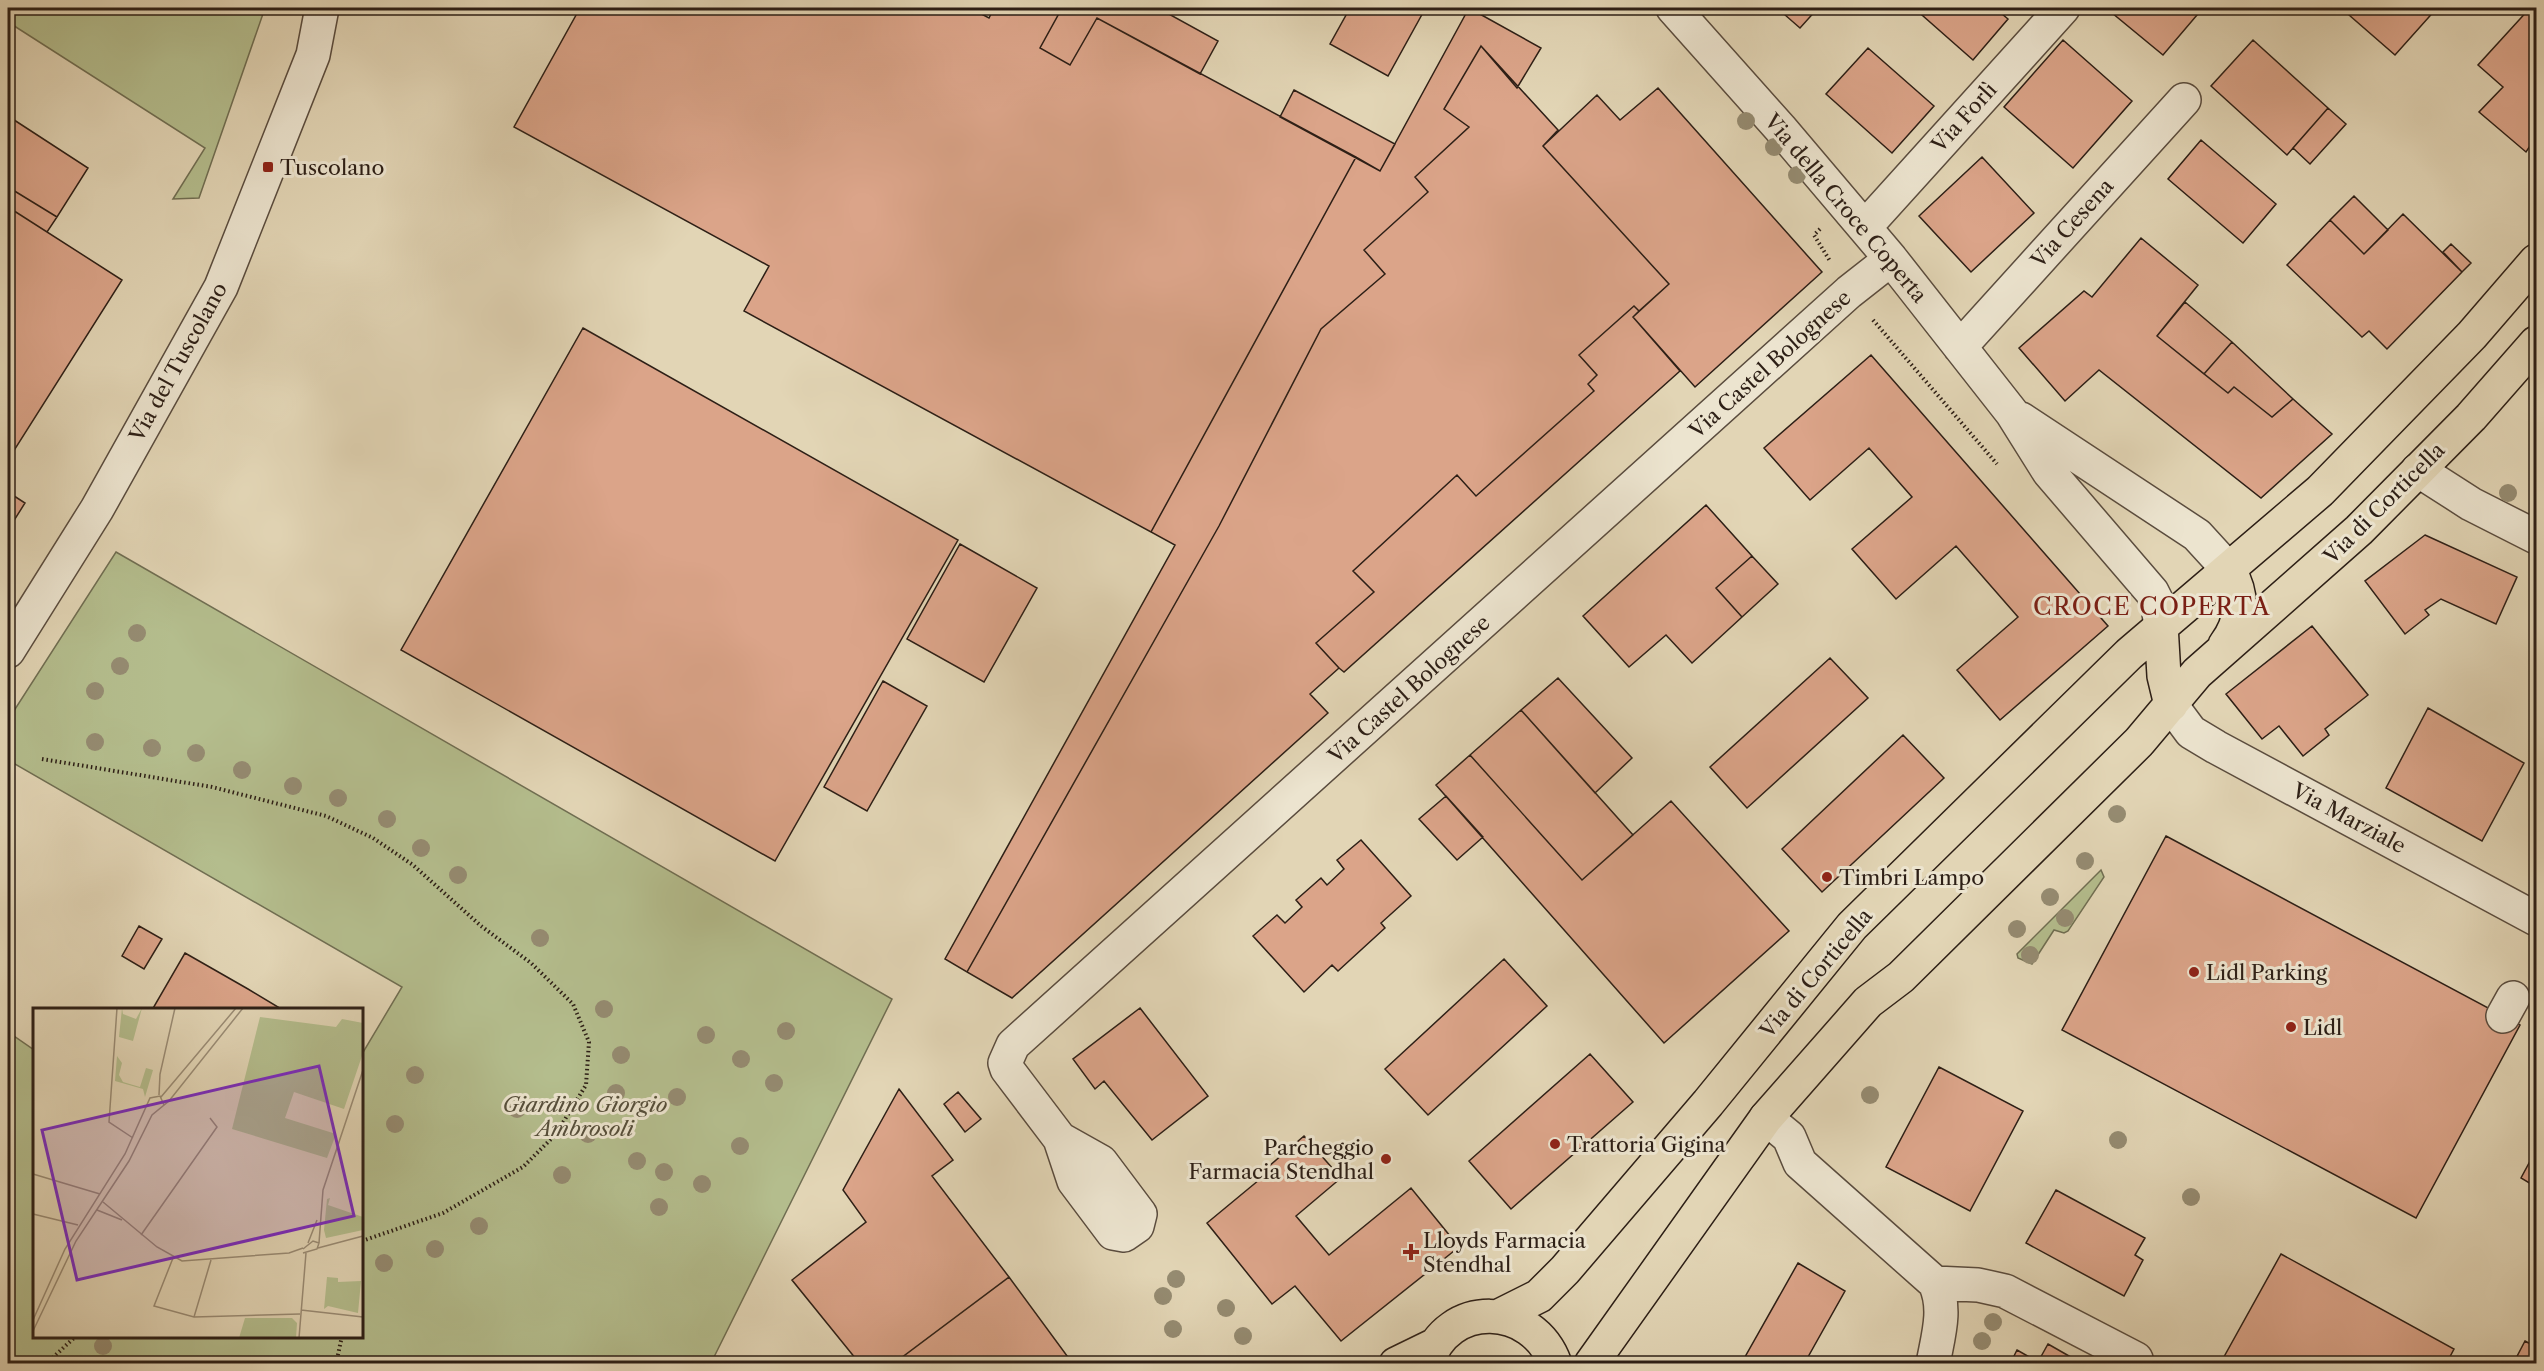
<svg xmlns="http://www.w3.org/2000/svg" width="2544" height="1371" viewBox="0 0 2544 1371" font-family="'Libre Caslon Text',serif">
<rect width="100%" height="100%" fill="#e2d5b5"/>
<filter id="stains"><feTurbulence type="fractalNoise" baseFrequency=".00333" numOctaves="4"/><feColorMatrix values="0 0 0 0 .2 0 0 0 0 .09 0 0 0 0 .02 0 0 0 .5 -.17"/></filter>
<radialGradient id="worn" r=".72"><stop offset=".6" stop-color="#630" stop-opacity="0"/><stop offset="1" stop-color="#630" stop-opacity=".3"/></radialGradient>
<!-- green -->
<path fill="#b4bd8d" stroke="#706e52" stroke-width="1.5" d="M8,8H265L199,198L173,199L205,148L8,22Z
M116,552L892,999L711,1363H8V1032L34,1050V1336H362V1054L402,987L8,760V720Z
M2101,870L2104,877L2068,931L2064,933L2054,930L2032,964L2018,958L2017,954Z"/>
<!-- building -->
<path fill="#dba489" stroke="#2d1f16" stroke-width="1.5" d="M580,8H970L989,18L994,8H1062L1040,48L1070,65L1097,18L1356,157L1151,532L744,311L769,266L514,127Z
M1062,8H1158L1218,41L1200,74L1097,18L1070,65L1040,48Z
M1350,8L1425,9L1388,76L1330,44Z
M1469,8L1541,48L1517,88L1481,46L1444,109L1469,127L1415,177L1428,192L1364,250L1385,274L1321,329L1219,526L967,972L945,959L1175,545L1151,532L1356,157L1380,171Z
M1777,8H1818L1800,28Z
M1914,8H1995L2008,19L1973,60Z
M2106,8H2203L2163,55Z
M2341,8H2437L2395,55Z
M2530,8H2536V137L2526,152L2479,112L2503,87L2478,65Z
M2063,40L2132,101L2073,168L2004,107Z
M2253,40L2328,108L2287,155L2211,86Z
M1481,46L1558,130L1543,146L1669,284L1639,311L1634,306L1579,355L1597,375L1588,384L1594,391L1476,496L1457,475L1353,571L1374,592L1316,643L1339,668L1310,694L1328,713L1012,998L967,972L1219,526L1321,329L1385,274L1364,250L1428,192L1415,177L1469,127L1444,109Z
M1868,48L1934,106L1892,153L1826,94Z
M1658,88L1822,272L1695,387L1633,317L1669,284L1543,146L1597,95L1620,120Z
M1294,90L1395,144L1380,171L1280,117Z
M2328,108L2346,124L2310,164L2293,148Z
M8,116L88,168L57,217L8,187Z
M2201,140L2276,204L2243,243L2168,179Z
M1982,157L2034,213L1971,272L1919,216Z
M8,187L57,217L47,232L8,207Z
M2354,196L2388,230L2364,254L2330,220Z
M8,207L122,280L8,460Z
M2403,214L2462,272L2387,349L2369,331L2362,337L2287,265L2330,220L2364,254Z
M2141,238L2198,285L2157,336L2228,393L2234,387L2272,417L2293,399L2332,434L2261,498L2099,370L2065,401L2019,348L2084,291L2092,297Z
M2451,244L2471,263L2462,272L2443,252Z
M2185,302L2232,342L2204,374L2157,336Z
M1634,306L1639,311L1633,317L1680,371L1344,672L1339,668L1316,643L1374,592L1353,571L1457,475L1476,496L1594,391L1588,384L1597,375L1579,355Z
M583,328L958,540L775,861L401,650Z
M2232,342L2293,399L2272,417L2234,387L2228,393L2204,374Z
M1871,355L2108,626L2000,720L1957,670L2018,617L1956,546L1896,599L1852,549L1912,497L1869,448L1810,500L1764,448Z
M8,492L25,503L8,530Z
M1706,505L1752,556L1716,588L1742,617L1692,663L1666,635L1629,667L1583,616Z
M2425,535L2517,577L2496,624L2441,599L2425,610L2429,615L2405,634L2365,581Z
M960,544L1037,588L984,682L907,639Z
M1752,556L1778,584L1742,617L1716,588Z
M2312,626L2368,695L2325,729L2329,735L2303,756L2279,726L2262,739L2226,694Z
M1830,658L1868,698L1747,808L1710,767Z
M1558,678L1632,758L1595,793L1521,710Z
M883,681L927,706L867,811L824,787Z
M2428,708L2524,763L2482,841L2386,788Z
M1521,710L1633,835L1582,880L1470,755Z
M1903,735L1944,778L1822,892L1782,849Z
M1470,755L1582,880L1671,801L1789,931L1664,1043L1436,785Z
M1446,796L1483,837L1457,860L1419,819Z
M2166,836L2520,1025L2416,1218L2062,1030Z
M1361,840L1411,896L1381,923L1385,928L1338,971L1332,965L1304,992L1253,936L1277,915L1285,923L1302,907L1296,900L1321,878L1327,885L1344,869L1337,860Z
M139,926L162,939L144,969L122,956Z
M185,953L248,989L283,1010H152Z
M1504,959L1547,1006L1428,1115L1385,1069Z
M1140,1008L1208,1096L1152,1140L1104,1081L1095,1089L1073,1059Z
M1590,1054L1633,1102L1511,1209L1469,1161Z
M1939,1067L2023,1111L1970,1211L1886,1167Z
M899,1089L953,1160L932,1176L1009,1277L893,1364H860L792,1280L866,1222L843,1190Z
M958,1092L981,1119L965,1132L944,1104Z
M1304,1136L1341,1178L1296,1216L1329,1255L1411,1188L1459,1247L1341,1341L1295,1286L1272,1304L1207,1223L1265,1175L1262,1172Z
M2536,1150V1187L2521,1178Z
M2056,1190L2145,1238L2135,1255L2143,1260L2124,1296L2026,1243Z
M2281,1254L2454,1349L2446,1364H2220Z
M1798,1263L1845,1291L1804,1364H1741Z
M1009,1277L1073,1364H893Z
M2525,1341L2536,1347V1364H2513Z
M2048,1344L2083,1364L2038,1362Z
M2017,1350L2038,1362L2040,1364H2010Z"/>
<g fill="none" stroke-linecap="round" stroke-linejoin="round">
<!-- minor casing -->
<g stroke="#5a4c3e" stroke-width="36">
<path id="minor" d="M1673,8L1780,128L1891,259L2012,413L2049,472L2152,592L2157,602L2161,625
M1865,227L2063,8
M1960,347L2184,100
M2021,419L2197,535L2229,570
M2418,470L2471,504L2536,537
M8,651L97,509L221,287L313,55L322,8
M2171,705L2191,732L2216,747L2536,919
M2503,1016L2513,998
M1766,1118L1789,1137L1800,1163L1935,1283C1947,1309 1938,1336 1933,1364
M1060,1139L1007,1069L1005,1063L1013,1045L1849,292L1891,259
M1060,1139L1101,1162L1140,1214L1137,1226L1124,1235L1113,1233L1074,1181Z
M1935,1283L1978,1285L2005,1291L2136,1359"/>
</g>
<!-- major casing -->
<g stroke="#2d1f16" stroke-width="36">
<path id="major" d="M2161,625L2164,676L2171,705
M2225,645C2243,621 2244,596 2229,570
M1499,1316L1539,1296L1565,1270L1708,1103L1852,926L2129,654L2320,491L2472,335L2536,261
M1396,1364L1435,1345
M1427,1364C1447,1299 1533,1302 1555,1364
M1591,1364L1766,1118L1868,1002L1901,977L2139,742L2197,673L2359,530L2471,417L2536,343"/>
</g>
<!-- path -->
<path stroke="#2d1f16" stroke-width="4" stroke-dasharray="1.5 3" stroke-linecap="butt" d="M1820,229L1814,235L1830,261
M1873,320L1997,464
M42,759L212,787L326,816L373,838L413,865L481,926L531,963L573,1004L589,1042L586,1085L556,1134L523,1167L443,1213L362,1241
M46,1364L76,1336
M336,1364L342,1336"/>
<!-- minor -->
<use href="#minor" stroke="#ece4cf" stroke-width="33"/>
<!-- major -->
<use href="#major" stroke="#e2d5b5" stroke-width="33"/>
</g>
<!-- trees -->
<g fill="#958b71">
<circle cx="1746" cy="121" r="9"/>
<circle cx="1774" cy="147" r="9"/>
<circle cx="1797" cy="175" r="9"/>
<circle cx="2508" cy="493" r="9"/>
<circle cx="137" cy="633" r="9"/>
<circle cx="120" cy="666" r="9"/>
<circle cx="95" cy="691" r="9"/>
<circle cx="95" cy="742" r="9"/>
<circle cx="152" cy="748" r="9"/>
<circle cx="196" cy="753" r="9"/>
<circle cx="242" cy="770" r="9"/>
<circle cx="293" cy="786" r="9"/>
<circle cx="338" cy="798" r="9"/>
<circle cx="2117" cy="814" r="9"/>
<circle cx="387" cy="819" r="9"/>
<circle cx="421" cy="848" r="9"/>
<circle cx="2085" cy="861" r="9"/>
<circle cx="458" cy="875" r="9"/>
<circle cx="2050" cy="897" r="9"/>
<circle cx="2065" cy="918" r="9"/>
<circle cx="2017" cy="929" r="9"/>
<circle cx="540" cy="938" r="9"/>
<circle cx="2030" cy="955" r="9"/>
<circle cx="604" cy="1009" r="9"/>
<circle cx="786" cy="1031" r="9"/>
<circle cx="706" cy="1035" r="9"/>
<circle cx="621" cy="1055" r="9"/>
<circle cx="741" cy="1059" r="9"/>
<circle cx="415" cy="1075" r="9"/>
<circle cx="774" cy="1083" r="9"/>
<circle cx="616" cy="1093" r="9"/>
<circle cx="1870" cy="1095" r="9"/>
<circle cx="677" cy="1097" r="9"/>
<circle cx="517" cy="1109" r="9"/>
<circle cx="395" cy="1124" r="9"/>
<circle cx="588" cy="1134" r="9"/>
<circle cx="2118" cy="1140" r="9"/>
<circle cx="740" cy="1146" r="9"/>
<circle cx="637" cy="1161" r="9"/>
<circle cx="664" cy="1172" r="9"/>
<circle cx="562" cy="1175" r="9"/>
<circle cx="702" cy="1184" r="9"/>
<circle cx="2191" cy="1197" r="9"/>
<circle cx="659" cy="1207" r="9"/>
<circle cx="479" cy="1226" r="9"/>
<circle cx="435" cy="1249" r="9"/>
<circle cx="384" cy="1263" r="9"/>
<circle cx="1176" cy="1279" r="9"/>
<circle cx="1163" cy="1296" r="9"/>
<circle cx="1226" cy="1308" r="9"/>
<circle cx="1993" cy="1322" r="9"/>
<circle cx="1173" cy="1329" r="9"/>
<circle cx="1243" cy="1336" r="9"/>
<circle cx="1982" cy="1341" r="9"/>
<circle cx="103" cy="1346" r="9"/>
</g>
<!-- markers -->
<g fill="#8f2418" stroke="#ece4cf" stroke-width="2">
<rect x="262" y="161" width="12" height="12" rx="3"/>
<circle cx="1827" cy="877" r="6"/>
<circle cx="2194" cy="972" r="6"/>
<circle cx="2291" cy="1027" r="6"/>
<circle cx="1555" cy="1144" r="6"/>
<circle cx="1386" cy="1159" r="6"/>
<path d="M1408 1243h6v6h6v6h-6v6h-6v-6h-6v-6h6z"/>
</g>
<g text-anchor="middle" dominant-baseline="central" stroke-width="6" stroke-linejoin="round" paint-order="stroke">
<!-- street labels -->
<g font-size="21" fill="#2d1f16" stroke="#ece4cf">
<text transform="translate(1964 117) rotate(-48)">Via Forlì</text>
<text transform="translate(1846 208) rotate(50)">Via della Croce Coperta</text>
<text transform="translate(2072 223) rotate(-48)">Via Cesena</text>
<text transform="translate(178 362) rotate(-61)">Via del Tuscolano</text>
<text transform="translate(1770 364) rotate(-42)">Via Castel Bolognese</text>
<text transform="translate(2384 503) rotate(-45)">Via di Corticella</text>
<text transform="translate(1409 689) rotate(-42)">Via Castel Bolognese</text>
<text transform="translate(2349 818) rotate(28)">Via Marziale</text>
<text transform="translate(1816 973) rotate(-50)">Via di Corticella</text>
</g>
<!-- poi labels -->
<g font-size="21" fill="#2d1f16" stroke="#ece4cf" text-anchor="start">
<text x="280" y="167">Tuscolano</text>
<text x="1839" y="877">Timbri Lampo</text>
<text x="2206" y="972">Lidl Parking</text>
<text x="2303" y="1027">Lidl</text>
<text x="1567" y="1144">Trattoria Gigina</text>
<text x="1374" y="1147" text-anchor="end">Parcheggio<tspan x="1374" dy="24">Farmacia Stendhal</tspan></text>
<text x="1423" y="1240">Lloyds Farmacia<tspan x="1423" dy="24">Stendhal</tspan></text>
</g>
<!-- park labels -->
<g font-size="21" font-style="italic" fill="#564e3a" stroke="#ece4cf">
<text x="585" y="1104">Giardino Giorgio<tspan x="585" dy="24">Ambrosoli</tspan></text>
</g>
<!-- quarter labels -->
<g font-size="24" letter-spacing="1.5" fill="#7a1f14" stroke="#ece4cf">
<text x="2152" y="606">CROCE COPERTA</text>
</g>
</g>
<!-- overview -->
<g transform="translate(33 1008)">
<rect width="330" height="330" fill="#e2d5b5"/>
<path d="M89,0L90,6L103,11L109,0L100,33L86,29ZM227,9L303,19L309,11L330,15V45L311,101L261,84L252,110L303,126L294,150L199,121ZM84,48L89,55L86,67L90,74L107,79L113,60L120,62L112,89L110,81L82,73ZM297,190L295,197L330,209V222L293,230L291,222L294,191ZM294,269L305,270V274L328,273L325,305L295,298L291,301ZM212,310H259L264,315L263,330H206Z" fill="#b4bd8d"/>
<path fill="none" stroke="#9a8c75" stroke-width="1.5" d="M84,0L76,114L100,130M126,87L127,66L142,0M128,89L203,0M0,166L67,186M70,194L124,239L149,253L256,245L270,240M64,202L89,212M0,206L45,217M108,227L184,119L177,110M275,235L284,212M286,235L290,182L330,62M285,240L330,228M270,241L280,233L286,235L284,241L270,245M140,250L121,298L161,309L267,306M268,302L330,309M161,309L178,252M0,312L32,241L92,146L117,90L127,88L131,97M0,323L43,233L96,153L119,107L136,93L210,0M266,330L273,245"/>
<path fill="#7b2cbf" fill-opacity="0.15" stroke="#7b2cbf" stroke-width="3" d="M286,58L321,208L44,272L9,122Z"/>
<rect width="330" height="330" fill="none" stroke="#2d1f16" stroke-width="3"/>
</g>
<!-- margin -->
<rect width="2544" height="1371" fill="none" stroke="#e2d5b5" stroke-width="30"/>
<rect x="9" y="9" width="2526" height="1353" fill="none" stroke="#2d1f16" stroke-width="3"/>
<rect x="15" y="15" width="2514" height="1341" fill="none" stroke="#2d1f16" stroke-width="1.5"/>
<rect width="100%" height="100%" filter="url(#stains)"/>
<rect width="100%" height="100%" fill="url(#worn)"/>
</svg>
